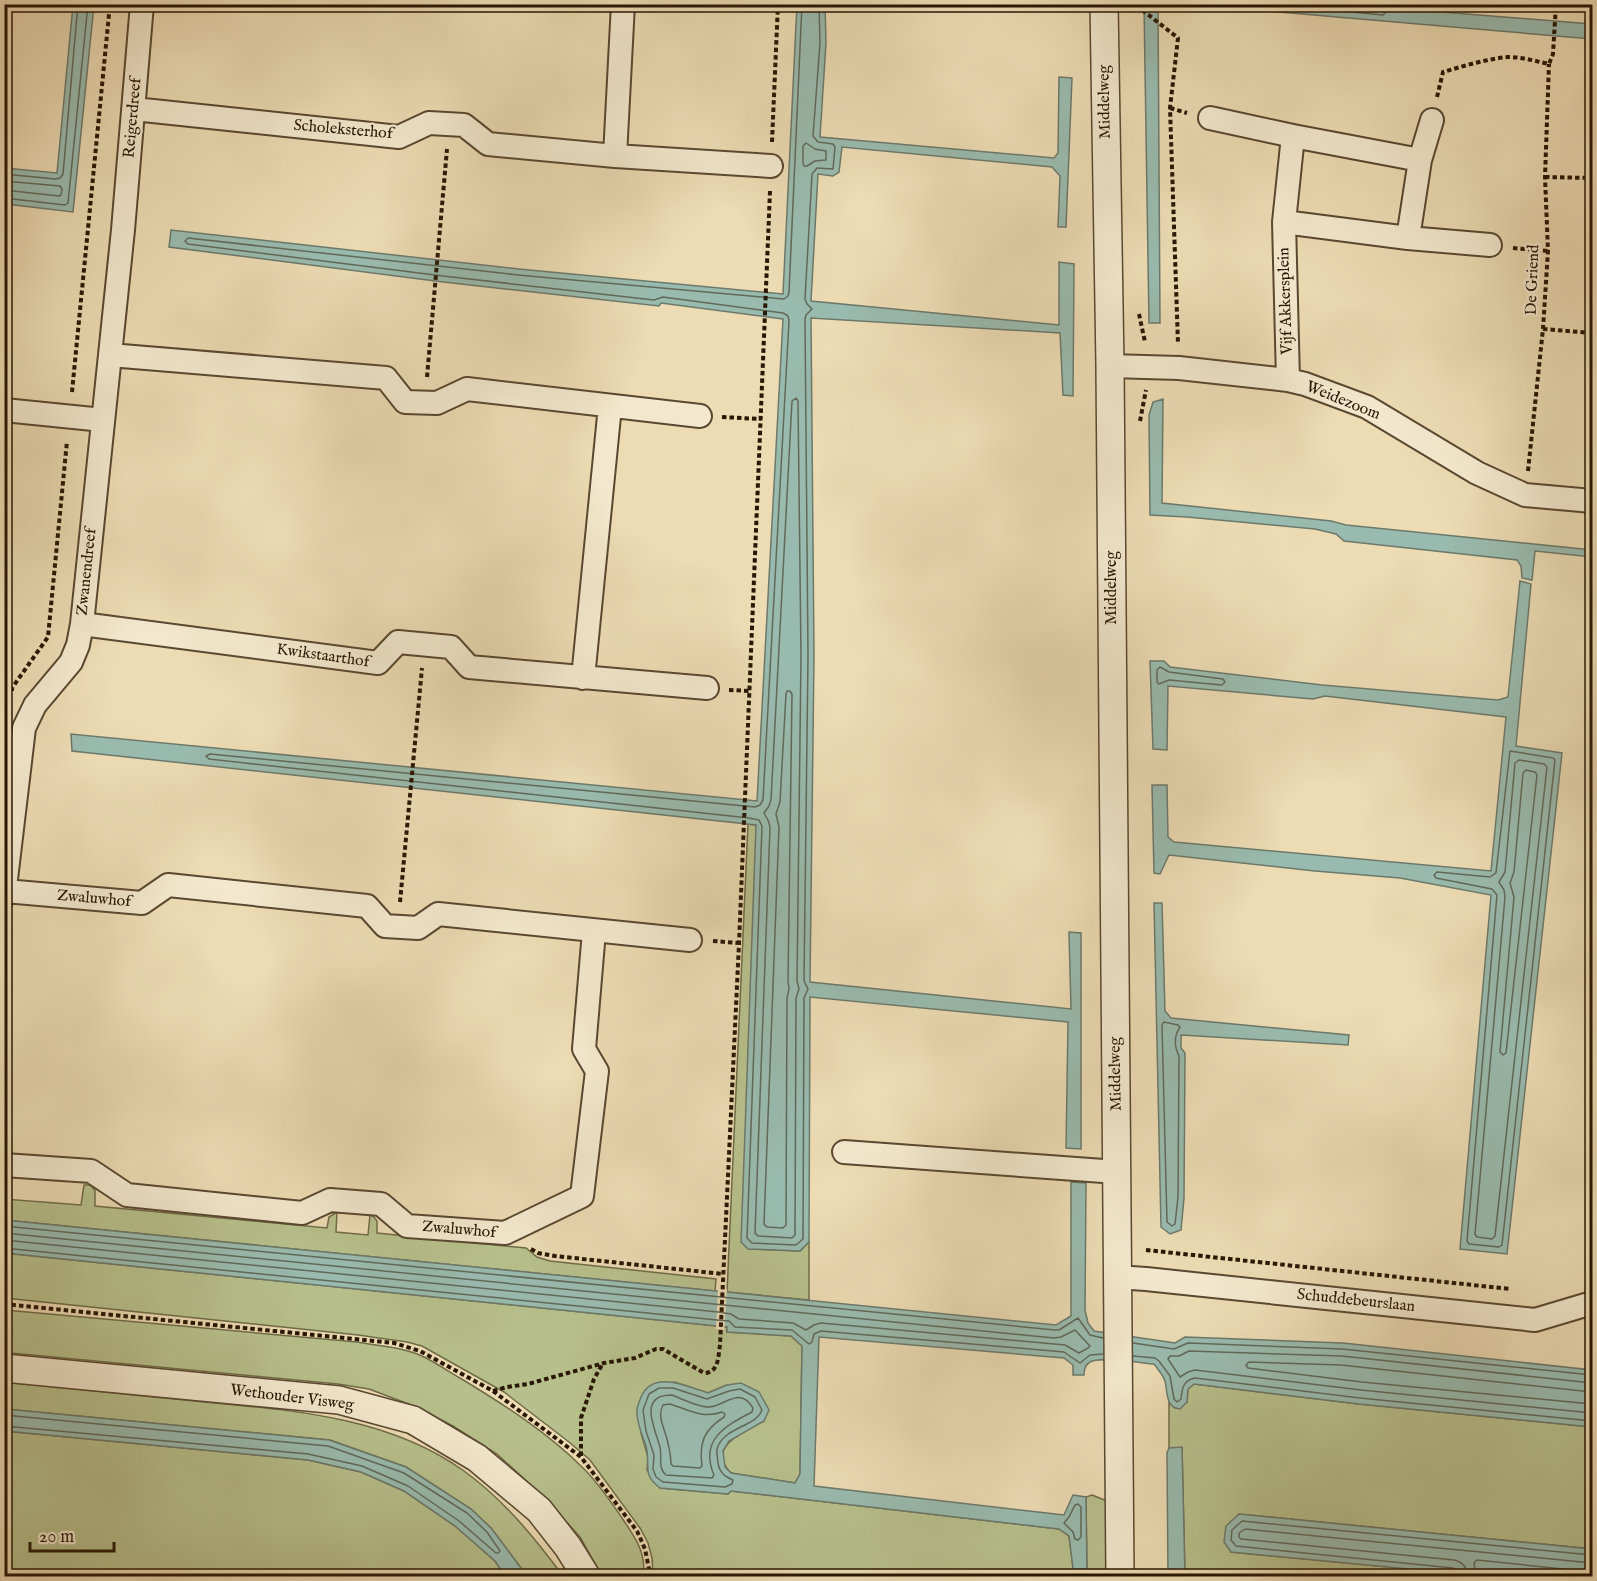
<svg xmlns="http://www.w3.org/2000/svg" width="1597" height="1581" viewBox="0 0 1597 1581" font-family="'IM FELL English',serif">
<rect width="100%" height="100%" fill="#ecdbb3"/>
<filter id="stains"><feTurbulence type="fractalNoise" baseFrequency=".00333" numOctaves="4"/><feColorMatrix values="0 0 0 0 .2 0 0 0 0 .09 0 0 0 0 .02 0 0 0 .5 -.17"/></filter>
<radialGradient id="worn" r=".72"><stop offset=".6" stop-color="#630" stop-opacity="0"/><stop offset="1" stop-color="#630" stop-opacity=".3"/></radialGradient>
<!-- green -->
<path fill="#b7c08c" stroke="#706c48" stroke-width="1.5" d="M748,824L756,825L749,1249L800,1251L809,1242V1300L727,1292Z
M84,1185H90L95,1190V1206L327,1228L329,1217L337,1212L336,1232L368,1235L370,1215L373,1216L377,1221V1233L526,1248L537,1257L550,1261L716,1279L715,1291L5,1220L4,1199L81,1205Z
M4,1253L717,1326L727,1327V1332L791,1336L802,1346L800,1474L795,1483L731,1473C705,1447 745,1431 764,1421L727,1385L708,1393L674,1382L641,1433L648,1457L647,1470L660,1488L728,1494L731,1491L1059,1529L1069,1536L1074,1576H653L652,1558L648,1543L640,1528L590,1460L569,1442L504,1392L422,1346L407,1342L358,1335L5,1298Z
M5,1310L357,1342C379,1346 404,1347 424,1357C436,1363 448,1371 460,1378C503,1404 547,1432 582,1467C598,1482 610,1501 622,1518C634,1536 647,1553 643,1576H602L580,1537L545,1498L497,1454L453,1426L414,1406L369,1389L338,1384L11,1353L5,1350Z
M4,1382C68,1388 131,1395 195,1401C287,1410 386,1415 464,1471C504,1500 534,1537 563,1576H527L491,1528L471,1509L406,1467L330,1440L5,1409Z
M1194,1384L1359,1404L1592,1427V1549L1239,1514L1231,1552L1483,1576H1185L1182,1448H1169V1403L1175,1408L1187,1402L1188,1389Z
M4,1431L308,1460L361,1472L404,1491L455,1526L495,1561L505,1576H52L5,1572Z
M1092,1495L1107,1501L1108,1576H1087L1086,1497Z"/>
<!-- water -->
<path fill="#99bbaf" stroke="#6c796b" stroke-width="1.5" d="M797,4L825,5L826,43L820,137L1054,158L1058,153L1059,77L1072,78L1066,227H1058L1060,176L1052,167L842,147L839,172L833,176L818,174L811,301L1059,325V262L1074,264L1073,396L1063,395L1060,333L811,318L814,656L810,982L1071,1009L1069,932L1081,933V1149L1066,1148L1068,1022L810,997L809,1242L800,1251L748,1249L741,1242L756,825L72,751L71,734L757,801L783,319L661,303L659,306L443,282L169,247L171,230L519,269L783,294Z
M73,5H94L73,212L6,204V200L5,199V168L57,173Z
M1144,5H1158L1160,323H1149Z
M1196,5H1354L1592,24V39Z
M1163,399L1162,503L1331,521L1346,525L1592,550V557L1535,551L1532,580L1522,578L1521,566L1517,560L1344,541L1336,534L1315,529L1187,517L1150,515L1149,415L1153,402Z
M1520,581L1531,584L1516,746L1562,753L1507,1254L1460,1249L1491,895L1400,878L1315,871L1169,855L1160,874L1154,873L1152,785H1167L1168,837L1174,842L1491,871L1506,717L1325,696L1313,699L1168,686L1167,750L1153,749L1150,661H1164L1170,667L1322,685L1498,700L1508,697Z
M1154,903H1162L1165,1011L1171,1018L1349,1035L1348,1045L1181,1035V1048L1185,1053L1184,1198L1181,1230L1170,1234L1161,1227Z
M1071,1182L1086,1183L1085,1310L1088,1323L1094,1331L1175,1343L1185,1337L1343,1343L1592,1370V1427L1359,1404L1194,1384L1188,1389L1187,1402L1180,1409C1165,1407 1168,1393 1165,1381C1163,1375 1158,1369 1154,1364C1141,1363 1100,1356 1090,1362C1085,1365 1084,1370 1084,1375H1073V1365L1064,1358L819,1337L814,1486L1064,1515L1073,1495L1086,1497L1087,1576H1074L1069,1536L1059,1529L731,1491L728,1494L660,1488C641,1474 651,1465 646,1446C642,1434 636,1422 637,1410C637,1406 640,1400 641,1397C653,1369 688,1387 708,1393L727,1385L741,1383L759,1392L769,1410L764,1421L729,1441L723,1451L725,1467L731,1473L795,1483L800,1474L802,1346L791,1336L727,1332V1327L717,1326L5,1253L4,1220L1056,1325L1071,1316Z
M5,1409L329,1440L406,1467L471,1509L491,1528L527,1576H505L495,1561L455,1526L404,1491L361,1472L308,1460L5,1431Z
M1182,1447L1185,1576H1168L1167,1453L1169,1448Z
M1239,1514L1592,1549V1576H1483L1231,1552L1224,1542L1226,1526Z"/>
<!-- pier -->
<path fill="#ecdbb3" d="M718,1288L727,1289L724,1334V1330L716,1329Z"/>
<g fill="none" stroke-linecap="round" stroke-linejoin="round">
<!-- shore -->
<path stroke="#60695a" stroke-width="1.5" d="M802,4L789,292L788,296L784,299L518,275L188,238L185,241L188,244L443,276L654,300L663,297L783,313L788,316L789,321L763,800L760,805L755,807L210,754L206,756L209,759L749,818L759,820L762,826L747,1238L752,1243L796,1245L803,1239L804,998L808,989L804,981L808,656L805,319L806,315L812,309L807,304L805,299L812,174L817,168L833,169L835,147L833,144L818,142L813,136L820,43L819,4
M1265,4L1383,15L1386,12L1384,4
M806,143L815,149L826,151V160L815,161L807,166H804L803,163V146Z
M4,174L55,179L60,178L63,174L78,4
M4,181L60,186L62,189L61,195L59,196L4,190
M4,198L65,205L68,203L88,4
M796,398L798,401L801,656L797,981L799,989L796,998L795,1235L792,1238L758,1236L755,1233L770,827L768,820L764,813L769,806L771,800L792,401Z
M1160,667L1169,672L1223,679L1225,682L1222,685L1169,680L1159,684L1157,682V670Z
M787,691H790L792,694L788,981L789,989L787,998L786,1225L783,1228L767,1227L764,1224L779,827L776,814L780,802L786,694Z
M1510,751L1553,758L1555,760L1502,1245L1499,1247L1469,1244L1467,1241L1497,895L1492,889L1436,878L1434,875L1437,872L1490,877L1496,873Z
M1519,760L1544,764L1547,767L1495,1236L1492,1239L1477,1237L1475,1234L1505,897L1504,890L1499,882L1505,872L1515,763Z
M1526,770L1535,772L1537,775L1506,1053L1503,1055L1500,1052L1514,897L1510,883L1514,872L1523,773Z
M1164,1022L1178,1025L1180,1027C1174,1036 1174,1046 1179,1056L1178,1197L1175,1224L1172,1226L1167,1222L1162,1025Z
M4,1226L1055,1330H1059L1078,1318L1090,1335L1103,1338
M4,1233L1054,1338L1061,1337L1075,1330L1090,1346L1088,1348L1079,1353L1065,1345L821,1323L814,1325L806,1330L793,1323L739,1319L731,1314L718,1312L4,1240
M4,1248L717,1320L729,1321L735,1327L792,1330L809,1344L812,1342L814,1334L821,1331L1064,1352L1080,1363L1090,1355L1103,1354
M1133,1343L1174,1349L1188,1343L1342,1349L1592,1375
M1133,1356L1155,1358L1159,1361L1170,1376L1174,1399L1177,1402L1181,1399C1182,1389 1183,1380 1195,1378L1360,1398L1592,1421
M1592,1383L1342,1356L1189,1351L1179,1356H1170L1168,1359L1180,1377L1188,1372L1195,1370L1361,1390L1592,1413
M659,1388H673L707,1399L729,1391L740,1389L755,1397L762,1410C756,1427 723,1427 717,1449C716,1453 718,1459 718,1463C719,1472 725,1477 733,1480L732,1484L725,1487L663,1482L656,1477L653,1469L654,1455L646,1431L643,1410L649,1394Z
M1592,1392L1341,1365L1249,1362L1246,1365L1248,1368L1362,1382L1592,1404
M672,1395C682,1399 700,1408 710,1407C726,1405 740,1386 753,1408L752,1412C725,1426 699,1440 714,1475L712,1478L666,1475C658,1469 662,1457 660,1447C655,1428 637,1395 672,1395Z
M670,1404C689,1410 703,1419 722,1412L725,1414L724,1417C704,1430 699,1442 702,1466L700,1468L673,1466L671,1464C671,1455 669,1448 667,1439C664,1427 657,1416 663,1405Z
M4,1415L328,1446L404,1473L467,1513L487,1532L500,1551L498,1553H496L459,1521L408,1486L362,1466L308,1454L4,1426
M1078,1504L1081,1507V1537L1078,1540L1075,1539L1073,1532L1064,1523L1069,1517L1075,1505Z
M1460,1576L1458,1571L1453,1568L1236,1546L1231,1540L1232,1530L1242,1521L1592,1555
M1467,1576C1467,1568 1463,1562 1454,1560L1241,1539L1239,1537V1533L1245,1529L1592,1563
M1476,1576L1474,1563L1477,1560L1592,1572"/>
<!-- minor casing -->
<g stroke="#594830" stroke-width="26">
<path id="minor" d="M134,109L399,137L429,123L464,125L488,144L615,156L771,166
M1210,118L1293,136L1284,222L1288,380
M615,156L623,4
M1420,160L1432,120
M1284,222L1408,238L1420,160L1293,136
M1408,238L1490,245
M110,355L386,378L405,402L437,403L467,389L700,416
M1110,366L1179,368L1288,380L1305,384L1367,407L1477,473L1525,495L1592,501
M4,410L103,420
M82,624L378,663L398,642L451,647L469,667L707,688
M583,678L610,406
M5,891L142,903L168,885L367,906L385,926L418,928L438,914L690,940
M4,896L24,728L35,705L71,662L78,645L82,624L123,230L142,4
M844,1152L1117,1172
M4,1165L91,1171L127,1195L302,1213L330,1200L381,1204L407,1226L505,1233L582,1196L597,1071L584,1049L594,931
M1116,1277L1146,1279L1535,1320L1592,1303"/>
</g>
<!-- tertiary casing -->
<g stroke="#594830" stroke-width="30">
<path id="tertiary" d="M1104,4L1110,366L1120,1576
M4,1368L339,1400L413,1420L477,1458L539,1510L568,1547L586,1576"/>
</g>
<!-- path -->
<path stroke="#281705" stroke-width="4" stroke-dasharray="4.5 3" stroke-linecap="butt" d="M1138,4L1141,9L1178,38L1170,108L1178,344
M1437,97L1443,72C1464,66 1486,59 1508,57C1522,57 1535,61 1549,64L1553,54L1556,4
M1170,108L1187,113
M772,142L778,4
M1545,177L1592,178
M1513,248L1548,251
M1139,314L1145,342
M1543,329L1592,333
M427,377L447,149
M72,392L110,4
M722,417L761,419
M1140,421L1146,390
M1528,471L1543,329L1548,251L1545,177L1549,64
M729,690L750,691
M12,691V688L48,637L67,441
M400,902L422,668
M713,941L739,943
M531,1249L538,1253L555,1256L723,1274
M1146,1250L1510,1289
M4,1304L394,1343L420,1351L493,1391L581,1457L637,1531L645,1549L649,1569L648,1576
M493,1391L507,1387L528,1384L604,1363L635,1358L656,1349H663L704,1373C719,1373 718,1357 720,1345L739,943L770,191
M581,1456V1418L594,1379L603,1363"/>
<!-- minor -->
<use href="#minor" stroke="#f3e8ce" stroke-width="22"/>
<!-- tertiary -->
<use href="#tertiary" stroke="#f3e8ce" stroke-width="27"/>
</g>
<g text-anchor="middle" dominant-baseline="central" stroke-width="4.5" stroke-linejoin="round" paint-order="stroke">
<!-- street labels -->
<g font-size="16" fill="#281705" stroke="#f3e8ce">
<text transform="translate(1105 102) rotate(-91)">Middelweg</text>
<text transform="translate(133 118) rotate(-85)">Reigerdreef</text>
<text transform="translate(343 130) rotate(5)">Scholeksterhof</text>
<text transform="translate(1533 280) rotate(-88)">De Griend</text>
<text transform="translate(1286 301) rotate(-92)">Vijf Akkersplein</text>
<text transform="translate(1343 401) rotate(22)">Weidezoom</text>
<text transform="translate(87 572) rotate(-84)">Zwanendreef</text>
<text transform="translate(1112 588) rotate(-90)">Middelweg</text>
<text transform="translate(323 656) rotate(8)">Kwikstaarthof</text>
<text transform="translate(94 899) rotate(5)">Zwaluwhof</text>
<text transform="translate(1116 1074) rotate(-91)">Middelweg</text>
<text transform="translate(459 1230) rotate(5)">Zwaluwhof</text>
<text transform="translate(1356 1301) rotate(6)">Schuddebeurslaan</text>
<text transform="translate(292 1398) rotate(7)">Wethouder Visweg</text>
</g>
</g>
<!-- margin -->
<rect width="1597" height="1581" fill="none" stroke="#ecdbb3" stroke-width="24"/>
<rect x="6" y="6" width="1585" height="1569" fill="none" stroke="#281705" stroke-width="3"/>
<rect x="12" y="12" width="1573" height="1557" fill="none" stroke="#281705" stroke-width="1.5"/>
<!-- scale -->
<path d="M30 1542v9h84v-9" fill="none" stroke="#281705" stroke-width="3"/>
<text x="39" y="1542" font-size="18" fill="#281705" stroke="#f3e8ce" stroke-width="4.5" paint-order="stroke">20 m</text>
<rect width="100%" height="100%" filter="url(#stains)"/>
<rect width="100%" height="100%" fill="url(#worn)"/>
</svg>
